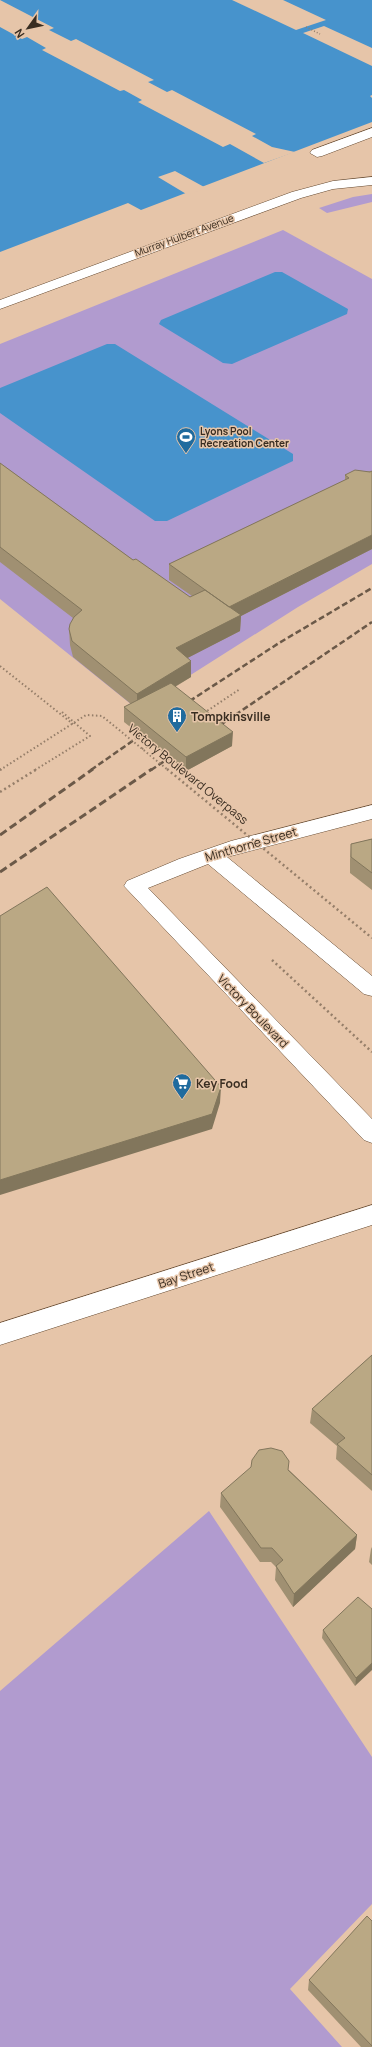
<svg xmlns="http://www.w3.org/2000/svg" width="372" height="2047" viewBox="0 0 372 2047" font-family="Manrope,sans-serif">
<rect width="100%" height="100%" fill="#e6c5a9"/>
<!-- green -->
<path fill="#b19bcf" d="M372,194V202L327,213L319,208L353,197Z
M283,230L372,279V564L298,607L137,709L0,599V344Z
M209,1511L372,1757V1904L290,1989L342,2047H0V1691Z"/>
<!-- water -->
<path fill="#4793cc" d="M0,0H372V95L370,96L372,98V122L141,210L128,203L0,252Z
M275,272H282L348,309L347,314L232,364L223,363L159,324L161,320Z
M107,344H115L293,454V461L167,521H155L0,413V388Z"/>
<!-- pier -->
<path fill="#e6c5a9" d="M0,0L54,28L49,30L71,41L76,39L154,80L148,82L167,92L172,90L256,134L252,136L272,147L295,152L264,163L230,144L223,147L138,102L142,100L124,90L120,91L42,50L46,48L27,37L22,39L0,27Z
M232,0H283L326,20L296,30Z
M324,26L372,48V66L303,33Z
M175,171L206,188L188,195L158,177Z"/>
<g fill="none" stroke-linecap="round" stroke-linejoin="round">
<!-- minor casing -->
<g stroke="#644930" stroke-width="1">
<path id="minor" d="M372,128V137L322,156L317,157L310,153L312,150Z
M372,177V185L333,189L301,198L0,309V300L292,192L333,181Z
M372,805V819L227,857L372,976V996L364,994L208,864L148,888L372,1119V1143L364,1140L124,886L127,881L179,859L231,841Z"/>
</g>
<!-- major casing -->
<g stroke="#644930" stroke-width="1">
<path id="major" d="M372,1205V1225L0,1345V1323Z"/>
</g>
<!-- path-far2 -->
<path stroke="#957e69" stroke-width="1.5" stroke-dasharray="1 2" stroke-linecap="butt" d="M306,27L320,34"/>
<!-- path-far1 -->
<path stroke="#957e69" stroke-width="2" stroke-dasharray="1.5 2.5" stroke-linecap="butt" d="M0,666L73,724
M204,713L240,689
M142,749L153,744
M35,770L90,736L62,712"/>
<!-- path -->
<path stroke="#957e69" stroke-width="2.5" stroke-dasharray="2 3" stroke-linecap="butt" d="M0,792L37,769
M272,960L372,1052"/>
<!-- minor -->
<use href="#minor" fill="#fff" fill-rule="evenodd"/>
<!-- major -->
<use href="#major" fill="#fff" fill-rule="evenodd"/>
<!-- rail-far1 -->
<path stroke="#6b5948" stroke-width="2.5" stroke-dasharray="6 3" stroke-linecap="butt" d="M182,706L279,643L372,588
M213,730L372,622
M91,770L141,735
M151,770L169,758"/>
<!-- rail -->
<path stroke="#6b5948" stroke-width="3" stroke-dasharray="8 4" stroke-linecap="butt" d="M0,835L93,769
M0,872L152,769"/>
<!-- path-bridge-far1 -->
<path stroke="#957e69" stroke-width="2" stroke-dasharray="1.5 2.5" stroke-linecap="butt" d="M0,770L86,715L102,716L168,770"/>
<!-- path-bridge -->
<path stroke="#957e69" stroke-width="2.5" stroke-dasharray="2 3" stroke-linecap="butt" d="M167,769L372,938
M0,770L1,769"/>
</g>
<!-- wall -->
<path fill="#a09072" d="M0,463L133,560L190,597L192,596L169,580V564L345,480V475L372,471V549L241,616L240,631L187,658L191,677L175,687L232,746L186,771L124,722V707L131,704L73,657L70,645L69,629L73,618L0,562Z
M372,839V890L350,873V860L351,844Z
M372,1355V1491L336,1459L337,1446L310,1423L312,1409Z
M289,1470L357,1535L355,1549L293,1607L275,1580L276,1567L271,1562H260L220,1507L221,1493Z
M372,1547V1565L369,1562L371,1549Z
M372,1609L355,1686L322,1638L323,1630Z
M372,1921V2047H361L308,1990L309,1980Z"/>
<!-- shaded-wall -->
<path fill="#82765c" d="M372,535V549L241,616L240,631L176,664V648L228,607Z
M191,661V677L137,709V694Z
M233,732L232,746L186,771V757Z
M221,1087L220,1103L212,1129L0,1195V1180Z
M357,1535L355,1549L293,1607L294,1594Z
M372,1663V1670L355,1686L356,1678Z"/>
<!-- building -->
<path fill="#baa884" stroke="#82765c" d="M0,463L133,560L136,559L190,597L205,590L241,615L176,648L191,661L137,694L72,641L69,629L70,624L74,617L82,610L0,547Z
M355,470L370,472L372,471V535L229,607L169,564L349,478L345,475Z
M171,683L233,732L186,757L124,707Z
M372,839V873L351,857V844Z
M47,887L221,1087L212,1114L0,1180V916Z
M372,1355V1475L337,1444L345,1438L312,1409Z
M271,1448L282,1451L289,1461L288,1470L357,1535L294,1594L276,1566L283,1560L272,1548H261L221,1493L251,1467L252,1460L259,1450Z
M358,1597L372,1609V1663L356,1678L323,1630Z
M367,1916L372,1921V2046L309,1980Z"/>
<!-- icons -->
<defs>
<g id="stadium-pin" transform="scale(1)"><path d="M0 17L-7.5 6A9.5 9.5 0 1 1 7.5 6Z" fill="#206b9e" stroke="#e6c5a9"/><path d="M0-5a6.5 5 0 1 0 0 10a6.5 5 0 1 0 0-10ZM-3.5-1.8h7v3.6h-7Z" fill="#fff"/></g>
<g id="building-pin" transform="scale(1)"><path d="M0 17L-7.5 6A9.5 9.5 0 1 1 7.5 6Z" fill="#206b9e" stroke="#e6c5a9"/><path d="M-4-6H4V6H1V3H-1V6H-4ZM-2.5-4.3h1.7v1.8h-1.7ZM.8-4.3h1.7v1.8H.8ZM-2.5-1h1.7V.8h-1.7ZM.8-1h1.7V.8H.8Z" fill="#fff"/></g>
<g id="supermarket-pin" transform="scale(1)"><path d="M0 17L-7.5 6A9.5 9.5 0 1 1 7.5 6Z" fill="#206b9e" stroke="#e6c5a9"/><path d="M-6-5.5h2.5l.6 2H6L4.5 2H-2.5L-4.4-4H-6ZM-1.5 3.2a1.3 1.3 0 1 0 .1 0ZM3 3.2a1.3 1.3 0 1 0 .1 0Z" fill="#fff"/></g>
</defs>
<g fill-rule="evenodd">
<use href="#stadium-pin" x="186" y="437"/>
<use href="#building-pin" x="177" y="716"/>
<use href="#supermarket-pin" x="182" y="1083"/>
</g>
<g text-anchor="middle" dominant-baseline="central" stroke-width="3" stroke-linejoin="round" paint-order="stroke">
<!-- far-street labels -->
<g font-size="10" fill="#392d21" stroke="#e6c5a9">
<text transform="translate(184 235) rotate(-20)">Murray Hulbert Avenue</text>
</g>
<!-- far-poi labels -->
<g font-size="10" font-weight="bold" fill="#392d21" stroke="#e6c5a9" text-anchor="start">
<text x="200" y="431">Lyons Pool<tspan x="200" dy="12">Recreation Center</tspan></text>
</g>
<!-- poi labels -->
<g font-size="12" font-weight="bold" fill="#392d21" stroke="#e6c5a9" text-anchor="start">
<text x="191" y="716">Tompkinsville</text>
<text x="196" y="1083">Key Food</text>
</g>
<!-- street labels -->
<g font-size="12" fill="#392d21" stroke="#e6c5a9">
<text transform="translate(188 774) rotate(39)">Victory Boulevard Overpass</text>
<text transform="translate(251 844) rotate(-16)">Minthorne Street</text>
<text transform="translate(253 1011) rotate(46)">Victory Boulevard</text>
<text transform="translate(186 1275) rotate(-18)">Bay Street</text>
</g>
</g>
<!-- north arrow -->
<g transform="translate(28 28) rotate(237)" stroke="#e6c5a9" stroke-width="3" paint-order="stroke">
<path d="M0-3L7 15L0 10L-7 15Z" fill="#392d21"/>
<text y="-6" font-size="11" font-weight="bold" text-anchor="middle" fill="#392d21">N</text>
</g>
</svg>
